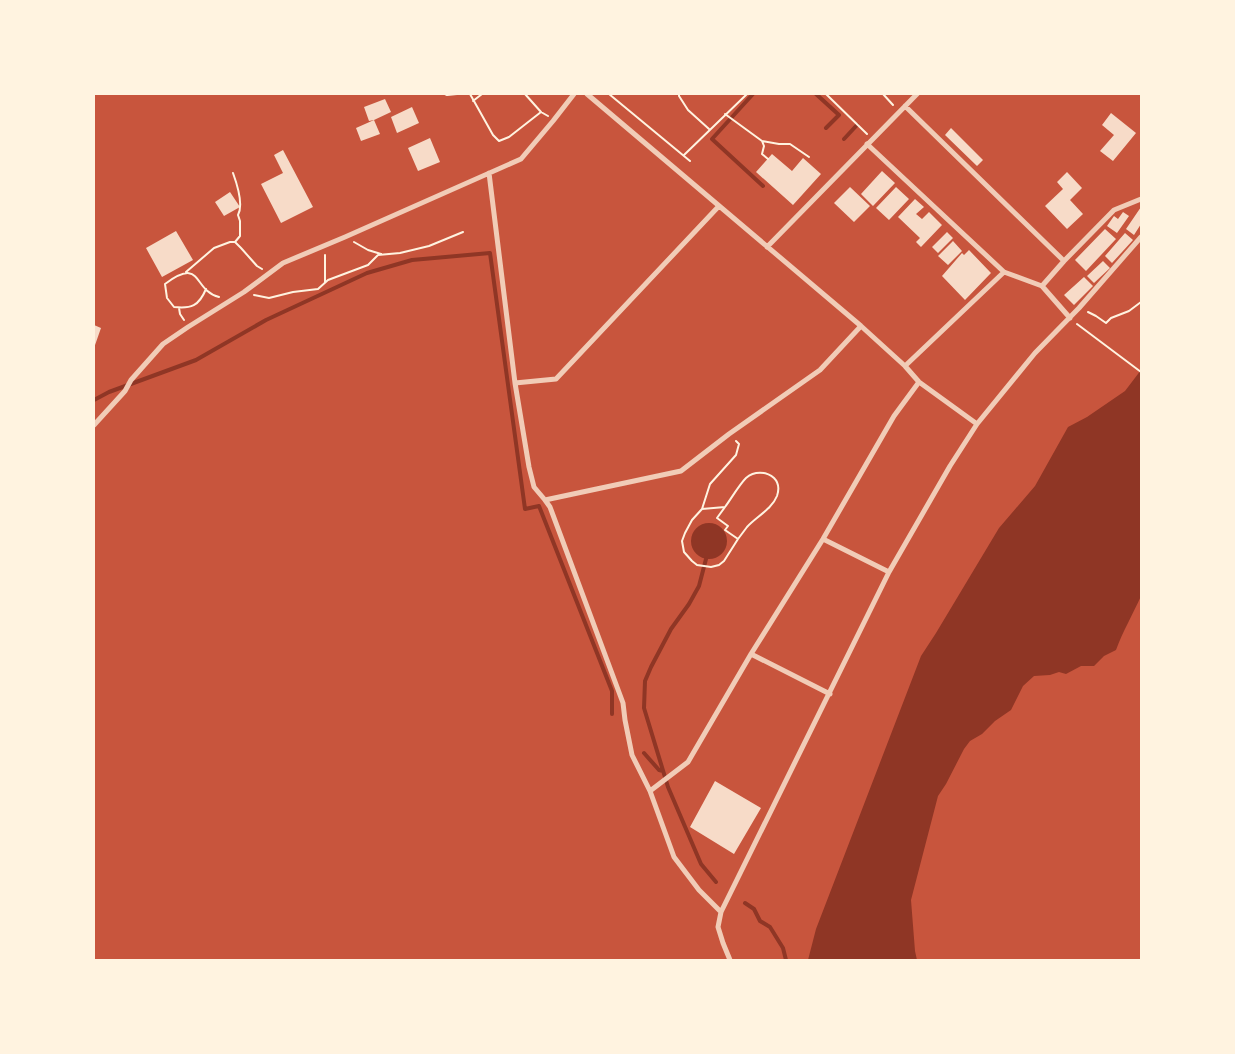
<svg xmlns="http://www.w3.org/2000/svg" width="1235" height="1054" viewBox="0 0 1235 1054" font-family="Inter,sans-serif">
<rect width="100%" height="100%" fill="#c8553d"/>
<!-- water -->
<path fill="#8f3625" d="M1141,370V596C1133,614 1123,631 1116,650L1104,656L1094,666H1081L1066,674L1059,672L1050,675L1034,676L1023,686L1011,710L995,721L982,734L970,741L964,749L946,784L938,796L911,900L915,951L917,960H808L816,929L921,656L936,633L999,528L1035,486L1068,427L1087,417L1125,391Z
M691 541a18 18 0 1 1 36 0a18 18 0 1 1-36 0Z"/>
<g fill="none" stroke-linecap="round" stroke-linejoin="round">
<!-- stream -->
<path stroke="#8f3625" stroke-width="4" d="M753,94L712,139L763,186
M816,94L839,115L826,128
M844,139L857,125
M94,400L109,392L196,360L266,320L367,273L412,260L490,253L525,509L539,506L612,691V714
M706,559L699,586L689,604L671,629L651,667L645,681L644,708L668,787L701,864L716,882
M644,753L659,770L663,771
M745,903L754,909L760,921L770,927L783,948L786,960"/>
</g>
<!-- building -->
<path fill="#f7dbc8" d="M385,99L391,112L374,120L380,134L361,141L356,128L374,120L369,121L364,107Z
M412,107L419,123L397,133L391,117Z
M1111,113L1136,133L1113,161L1100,151L1114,135L1102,125Z
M951,128L983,160L977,166L945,135Z
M430,138L440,162L418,171L408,148Z
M283,150L313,207L281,223L261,184L283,173L274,155Z
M772,154L792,171L803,158L821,174L793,205L756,172Z
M882,171L895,183L873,206L861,194Z
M1067,172L1082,188L1070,200L1083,214L1067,229L1045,206L1063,189L1057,182Z
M850,187L870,206L854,222L834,203Z
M896,187L909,199L889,220L876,208Z
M230,192L240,207L224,216L215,202Z
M915,199L924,207L916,214L922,219L929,212L942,225L921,247L916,242L920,238L898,217Z
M1141,207V224L1134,235L1126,229Z
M1123,212L1129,216L1117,233L1107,226L1114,216L1118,219Z
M1105,229L1116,239L1086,271L1075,260Z
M176,231L193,260L162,277L146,248Z
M947,232L953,238L938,253L932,247Z
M1125,233L1133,240L1112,263L1105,256Z
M953,241L962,251L948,265L938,256Z
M969,250L991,273L965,300L942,276L962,253L964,255Z
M1103,261L1110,268L1094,283L1087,276Z
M1084,277L1093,286L1074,305L1064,295Z
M94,325L101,328L94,348Z
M715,781L761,808L734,854L690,827Z"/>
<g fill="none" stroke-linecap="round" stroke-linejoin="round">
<!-- path -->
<path stroke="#fff3e0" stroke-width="2" d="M445,94L447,95L457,94
M470,94L493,135L499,141L509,137L541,112L548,116
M525,94L541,112
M609,94L690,161
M679,94V96L688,110L709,129
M826,94L867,134
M883,94L893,105
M473,101L482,94
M725,114L762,141L764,146L762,154L768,159
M762,141L779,144H790L809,157
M684,155L747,94
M233,173C237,184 244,204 238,215L240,221V236L235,242
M354,242L368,250L381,254
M325,255V282
M186,272L214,248L230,242H235L241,248L257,266L262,269
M206,289C199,306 191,309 174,307L167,298L165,284C203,256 192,290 219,297
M254,295L269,298L293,292L318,289L328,280L368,265L378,255L400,253L429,246L463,232
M179,308L180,314L184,320
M1088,312L1096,316L1106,323L1111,318L1129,311L1141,302
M1077,324L1141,372
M725,507L717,518L728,526L725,530L738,539L724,561L719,565L711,567L697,565L692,561L684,552L682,541L685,533L692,520L702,509L710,484L736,455L739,444L736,441
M702,509L725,507C731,499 739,485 746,478C754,471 766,471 774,478C779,483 779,490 777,496C772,509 756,517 747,527C744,531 741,535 738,539"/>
<!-- minor -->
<path stroke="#f1ccb7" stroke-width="5" d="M587,94L861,326L905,366L919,382L977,424
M905,106L1064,261
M867,144L1004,272L1042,286L1070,318
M489,173L515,383L529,467L534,487L545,500L681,471L729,434L820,370L861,326
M767,247L917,94
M1042,286L1064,261L1114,210L1141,199
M905,366L1004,272
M515,383L556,379L719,206
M94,425L125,391L131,380L163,344L188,327L244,292L283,263L345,237L521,159L553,121L574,94
M545,500L550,507L623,703L625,720L632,755L650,791L674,857L699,890L721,912
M823,539L889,572
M751,654L830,694
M650,791L688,762L751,654L823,539L894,416L919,382
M730,960L723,943L718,927L721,912L889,572L950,466L977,424L1035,353L1079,308L1141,237"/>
</g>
<!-- border -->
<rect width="1235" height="1054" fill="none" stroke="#fff3e0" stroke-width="190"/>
</svg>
